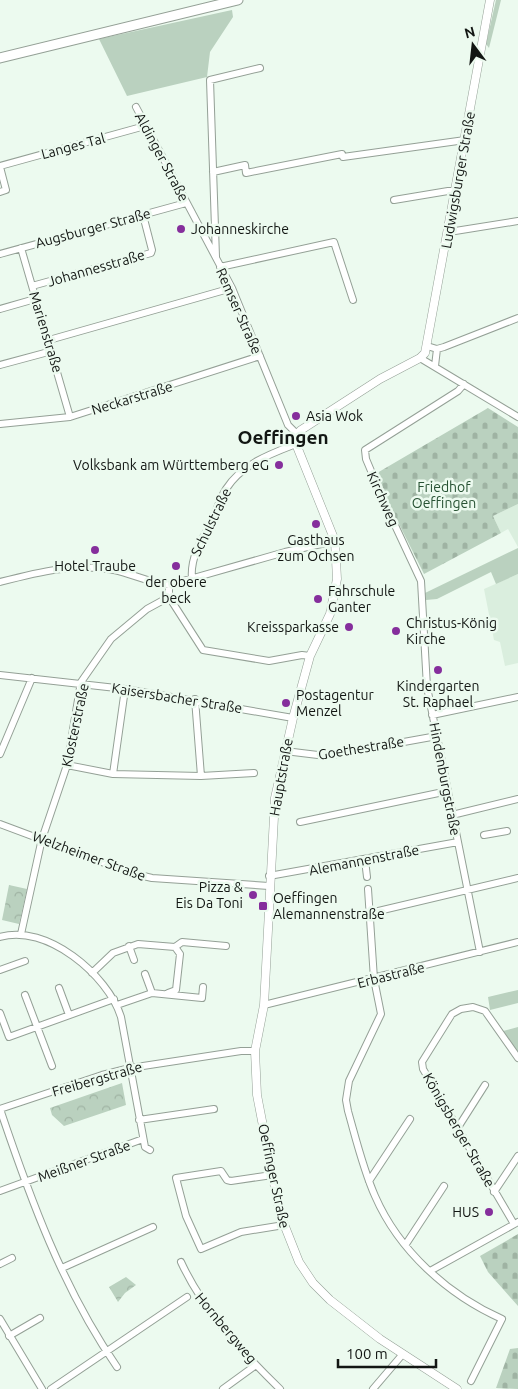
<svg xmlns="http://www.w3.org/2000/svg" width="518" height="1389" viewBox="0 0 518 1389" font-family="Ubuntu,sans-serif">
<defs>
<pattern id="forest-crowns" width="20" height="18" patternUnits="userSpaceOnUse" patternTransform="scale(1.25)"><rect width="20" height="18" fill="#bad1bf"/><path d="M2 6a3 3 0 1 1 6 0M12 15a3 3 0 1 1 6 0" fill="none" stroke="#9fb3a3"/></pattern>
<pattern id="cemetery-stones" width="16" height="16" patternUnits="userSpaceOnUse" patternTransform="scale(1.25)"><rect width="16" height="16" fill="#bad1bf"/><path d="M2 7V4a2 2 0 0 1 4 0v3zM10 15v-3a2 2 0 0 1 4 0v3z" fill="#9fb3a3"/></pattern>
</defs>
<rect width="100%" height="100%" fill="#ecfaef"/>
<!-- built -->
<path fill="#daeede" d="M518,504V547L508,529L501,533L493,516Z
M518,574V663L505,666L500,642L494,640L484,589Z"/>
<!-- grass -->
<path fill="#bad1bf" d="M496,0H501L489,48L486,44Z
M232,10L233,17L210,52L207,77L127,96L99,39Z
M518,548V574L496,584L491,572L437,599L426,600L425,593Z
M518,990V1003L490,1010L488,997Z
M518,1027V1053L503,1031Z"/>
<!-- forest -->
<path fill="url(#forest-crowns)" d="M9,885L27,889L19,924L2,920Z
M122,1083L126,1105L64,1126L52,1115L50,1108Z
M126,1277L136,1285L125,1293L118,1302L109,1287Z"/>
<!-- cemetery -->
<path fill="url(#cemetery-stones)" d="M488,408L518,427V504L493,516L501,533L424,574L389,504L377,473Z
M518,1234V1306L488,1272L480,1256Z
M518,1348V1389L496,1388L510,1349Z"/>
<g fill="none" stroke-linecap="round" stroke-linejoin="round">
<!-- minor casing -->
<g stroke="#94a096" stroke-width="8">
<path id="minor" d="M136,107L232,288L288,425L297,434
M343,157L465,140
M0,166L145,126
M0,167L6,190L0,192
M213,172L245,165L246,173L342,154
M394,200L448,191H456
M449,232L518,221
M21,248L70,417
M0,254L186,203
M216,257L210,80L260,68
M220,267L334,242L353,300
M32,286L151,253L152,250L143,215
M0,309L35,299
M49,340L232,288
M427,346L437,349L444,347L518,318
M420,358L518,417
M0,365L52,351
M435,366L437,349
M464,384L458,391L365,450L366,459L385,504L421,581L427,687L480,952
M0,424L70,417L260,356
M192,579C190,559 200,542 210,525C216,513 219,500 226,489C242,464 270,454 296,444
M0,582C39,572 74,563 114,570C133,574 150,583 169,585L285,552L335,541
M169,597L203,650L269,661L302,655L310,656
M0,675L125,689L293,718
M195,699L201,776
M432,715L518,697
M285,751L326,756L437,736
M0,754L32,678
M67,765L113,774L201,776L254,773
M113,774L125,689
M452,815L518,799
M300,822L448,791
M0,824L131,873L152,878L269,886
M484,835L507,831
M42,839L67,765L81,682L111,639L147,609L169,597V585
M365,860L367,877
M269,876L458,842
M368,889L374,979L381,1014L349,1081L346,1100L348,1111C356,1139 363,1169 375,1196C399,1251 448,1295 502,1319L471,1381
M370,913L518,878
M21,934L41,843
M0,937C46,923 108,975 121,1017L145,1147L150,1150
M129,946L134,960
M0,970L25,961
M92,973L113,953L138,944L175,947L182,942L226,946
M145,974L152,993
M59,988L69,1015
M168,993L176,990L180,954L175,947
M25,995L52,1066
M117,1005L152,993L202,998L203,987
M264,1005L518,942
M0,1013L9,1037L114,999
M139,1120L214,1109
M457,1129L485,1085
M272,1175L231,1181L227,1180L221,1171L176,1178L186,1216L201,1249L241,1232L284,1225
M369,1181L410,1119
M0,1191L143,1139
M494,1192L518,1156
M514,1224L423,1069L422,1062L452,1014L461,1009L473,1007L485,1011L518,1058
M406,1244L444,1186
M181,1262C203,1310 242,1352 280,1389
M0,1264L12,1258
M62,1268L153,1227
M430,1271L518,1222
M0,1319L42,1389
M9,1336L40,1318
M117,1367C63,1289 30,1198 0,1109L102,1075L130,1068L241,1051H255
M51,1389L187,1297
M223,1389L256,1365
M373,1389L402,1355"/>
</g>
<!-- tertiary casing -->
<g stroke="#94a096" stroke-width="9">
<path id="tertiary" d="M457,1389L380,1339L330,1300L313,1283L299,1262L280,1214L257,1095L255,1051L264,1005L275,798L293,718L310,656L330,614L337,579L335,541L296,444L297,434L301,430L380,379L420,358L425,353L490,0"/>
</g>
<!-- secondary casing -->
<g stroke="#94a096" stroke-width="11">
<path id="secondary" d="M0,58L238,0"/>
</g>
<!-- minor -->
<use href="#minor" stroke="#fff" stroke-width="6"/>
<!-- tertiary -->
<use href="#tertiary" stroke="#fff" stroke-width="8"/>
<!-- secondary -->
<use href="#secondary" stroke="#fff" stroke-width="9"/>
</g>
<!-- markers -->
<g fill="#852e9c" stroke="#ecfaef" stroke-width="2">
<circle cx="181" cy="229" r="5"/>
<circle cx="296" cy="416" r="5"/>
<circle cx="279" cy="465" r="5"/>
<circle cx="316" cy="524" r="5"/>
<circle cx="95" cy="550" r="5"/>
<circle cx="176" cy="566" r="5"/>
<circle cx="318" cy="599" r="5"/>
<circle cx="349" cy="627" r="5"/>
<circle cx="396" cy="631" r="5"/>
<circle cx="438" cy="670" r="5"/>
<circle cx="286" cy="703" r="5"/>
<circle cx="253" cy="895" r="5"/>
<rect x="258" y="901" width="10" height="10" rx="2.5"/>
<circle cx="489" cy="1212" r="5"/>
</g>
<g text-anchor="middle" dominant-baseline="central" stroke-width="5" stroke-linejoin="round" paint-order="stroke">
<!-- street labels -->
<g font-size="14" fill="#121613" stroke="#ecfaef">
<text transform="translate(73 146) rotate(-15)">Langes Tal</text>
<text transform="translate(162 157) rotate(62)">Aldinger Straße</text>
<text transform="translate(458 180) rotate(-80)">Ludwigsburger Straße</text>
<text transform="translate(93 228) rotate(-15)">Augsburger Straße</text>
<text transform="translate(96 268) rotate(-16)">Johannesstraße</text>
<text transform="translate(239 311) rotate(66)">Remser Straße</text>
<text transform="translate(46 332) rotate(73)">Marienstraße</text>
<text transform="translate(132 398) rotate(-17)">Neckarstraße</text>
<text transform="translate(383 499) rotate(66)">Kirchweg</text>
<text transform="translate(211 522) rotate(-64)">Schulstraße</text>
<text transform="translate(177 698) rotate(9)">Kaisersbacher Straße</text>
<text transform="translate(75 725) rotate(-78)">Klosterstraße</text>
<text transform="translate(361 748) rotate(-9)">Goethestraße</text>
<text transform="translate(281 777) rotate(-80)">Hauptstraße</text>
<text transform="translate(445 779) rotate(79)">Hindenburgstraße</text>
<text transform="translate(89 856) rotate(20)">Welzheimer Straße</text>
<text transform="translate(364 860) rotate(-11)">Alemannenstraße</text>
<text transform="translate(391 975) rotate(-14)">Erbastraße</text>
<text transform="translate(97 1079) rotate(-16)">Freibergstraße</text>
<text transform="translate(459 1130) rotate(60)">Königsberger Straße</text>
<text transform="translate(84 1161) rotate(-20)">Meißner Straße</text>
<text transform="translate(274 1176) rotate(78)">Oeffinger Straße</text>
<text transform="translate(226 1328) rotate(50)">Hornbergweg</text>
</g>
<!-- poi labels -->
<g font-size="14" fill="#121613" stroke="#ecfaef" text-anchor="start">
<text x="191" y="229">Johanneskirche</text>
<text x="306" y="416">Asia Wok</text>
<text x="269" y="465" text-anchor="end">Volksbank am Württemberg eG</text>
<text x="316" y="540" text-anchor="middle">Gasthaus<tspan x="316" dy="16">zum Ochsen</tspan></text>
<text x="95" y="566" text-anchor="middle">Hotel Traube</text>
<text x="176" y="582" text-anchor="middle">der obere<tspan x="176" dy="16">beck</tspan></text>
<text x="328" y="591">Fahrschule<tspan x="328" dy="16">Ganter</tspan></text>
<text x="406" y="623">Christus-König<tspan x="406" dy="16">Kirche</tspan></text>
<text x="339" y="627" text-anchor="end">Kreissparkasse</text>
<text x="438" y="686" text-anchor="middle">Kindergarten<tspan x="438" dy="16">St. Raphael</tspan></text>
<text x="296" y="695">Postagentur<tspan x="296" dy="16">Menzel</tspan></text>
<text x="243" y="887" text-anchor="end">Pizza &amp;<tspan x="243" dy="16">Eis Da Toni</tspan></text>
<text x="273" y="898">Oeffingen<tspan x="273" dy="16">Alemannenstraße</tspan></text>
<text x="479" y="1212" text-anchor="end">HUS</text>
</g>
<!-- park labels -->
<g font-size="14" fill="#275233" stroke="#ecfaef">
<text x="444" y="487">Friedhof<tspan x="444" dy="16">Oeffingen</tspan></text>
</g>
<!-- district labels -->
<g font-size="19" font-weight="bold" fill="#121613" stroke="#ecfaef">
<text x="283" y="437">Oeffingen</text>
</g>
</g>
<!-- north arrow -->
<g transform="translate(473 45) rotate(345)" stroke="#ecfaef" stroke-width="4" paint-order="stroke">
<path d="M0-4L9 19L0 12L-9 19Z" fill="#121613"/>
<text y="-8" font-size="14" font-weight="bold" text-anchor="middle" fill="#121613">N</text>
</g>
<!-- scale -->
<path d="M338 1359v8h98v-8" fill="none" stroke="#121613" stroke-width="2.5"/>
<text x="346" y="1359" font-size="15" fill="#121613" stroke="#ecfaef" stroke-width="4" paint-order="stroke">100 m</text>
</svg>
